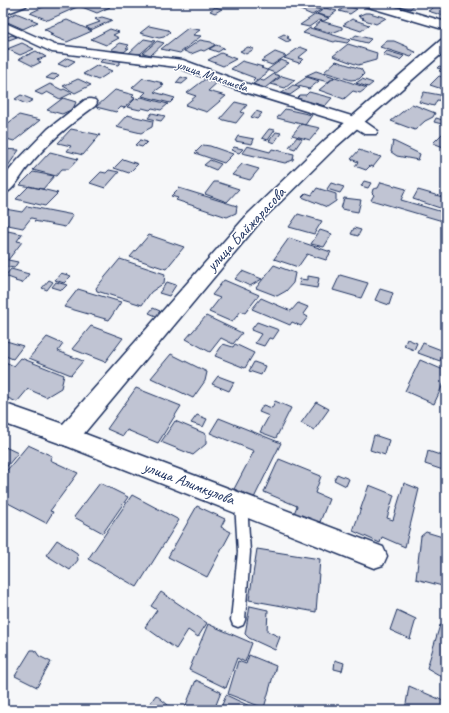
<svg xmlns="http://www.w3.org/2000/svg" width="449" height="713" viewBox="0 0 449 713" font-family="Caveat,sans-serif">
<rect width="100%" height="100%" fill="#f6f7f9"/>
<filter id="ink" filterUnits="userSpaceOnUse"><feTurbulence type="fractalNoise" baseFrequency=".025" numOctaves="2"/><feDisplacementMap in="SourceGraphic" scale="8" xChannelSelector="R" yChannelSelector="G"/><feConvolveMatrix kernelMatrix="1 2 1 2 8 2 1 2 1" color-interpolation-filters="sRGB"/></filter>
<g filter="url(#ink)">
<!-- building -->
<path fill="#c0c4d3" stroke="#1b2f5e" d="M52,3H66L77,7L48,20L30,13Z
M81,3H101L110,7L97,13L77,5Z
M404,3H417L410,9L400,6Z
M308,4L313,8L321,10L312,15L298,9Z
M438,4L446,7V14L444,16L428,11Z
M346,6L357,9L350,14L339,11Z
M215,7L222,9L215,13L210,11Z
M325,8L337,11L329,17L317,14Z
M16,13L38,22L23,29L3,20Z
M365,13H370L386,18L376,24L362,19L364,18L358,16Z
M316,14L329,18L324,21L319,20L309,27L300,25Z
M102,17L112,20L91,30L86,27L100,22L95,19Z
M352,19L369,25L361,31L343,25Z
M67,20L92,31L67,42L50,35L53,34L44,29Z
M321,21L342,27V29L332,33L313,28Z
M149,26L168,30L170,32L164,37L159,38L140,33Z
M188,28L200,30L193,35L201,36L180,53L161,49Z
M310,28L350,40L347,43L336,41L334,42L303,33Z
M110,29L119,32L113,35L119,38L106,45L91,39Z
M284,34L289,37L287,38L291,40L287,42L278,37Z
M12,35L17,37L9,40L4,38Z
M356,35L371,39L367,43L351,39Z
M144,39L155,41L140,54H128Z
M200,40L211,42L215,45L204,51L201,50L191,54L184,51Z
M157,41L164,43L151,55L143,53Z
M387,41H394L408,47V49L416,52L411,57L380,47Z
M22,43L34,49L20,55L7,49Z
M120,43L129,45L126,48H129L124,52L111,50Z
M348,44L377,53L376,60L358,65L333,56Z
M216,45L224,48L218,52L209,49Z
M248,47L254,49L246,54L240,51Z
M300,47L308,50L298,58L303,59L299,63L284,58Z
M36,51L46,57L37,60L41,62L33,66L19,59Z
M387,51L404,56L400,60L383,55Z
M275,52L286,56L272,65L261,61Z
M221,53L236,59L223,66L208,60Z
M67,58L75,61L66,67L58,64Z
M104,58L121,61L118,65L100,62Z
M281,60L289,63L275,73L267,70Z
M242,61L263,67L261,68L267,70V73L256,81L253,80L255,78L231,69Z
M336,61L361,69L364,74L359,79L351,80L324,72Z
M446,64V73L439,71L441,69L437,68L439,66L443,67Z
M98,65L112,71L98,80L83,74Z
M316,71L334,77L328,82L305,76Z
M52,74L59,75L54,80L46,78Z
M274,74L280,76L265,88L253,84L259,80L264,81Z
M282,76L295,80L285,88L271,84Z
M439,76L446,78L445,90L430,85Z
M181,77L188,79L182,84L176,83Z
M208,77L220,80L208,91L226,96L207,112L185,105L196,96L187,93Z
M307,77L319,81L309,89L295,85Z
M335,77L367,88L360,93L353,91L344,99L319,90Z
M143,78L163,83L161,84L164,85L154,92L175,98L170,103L142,96L146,92L132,88Z
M78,79L91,85L75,93L63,86Z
M362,79L373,83L368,87L356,83Z
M50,84L62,90L64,89L72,93L60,99L47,92L42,95L35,92Z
M293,85L300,88L290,95L282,93Z
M115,90L134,95L132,97L135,98L124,108L121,107L116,112L96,107Z
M309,92L332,98L325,106L297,98L300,95H306Z
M424,92L440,95L446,97L444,101L437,100L434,106L419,102Z
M21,95L33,100L26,104L15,99Z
M141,97L168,104L161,110L152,108L150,110L142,108L140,110L127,107L136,98L139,99Z
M63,98L76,102L73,109L62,114L47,110Z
M235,102L247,105L241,112L244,113L236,123L220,119Z
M412,104L435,113L433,117L425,121L415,130L391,121Z
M285,109L312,115L305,125L277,118Z
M256,111L262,113L257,119L251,117Z
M152,113L165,116L161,121L148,118Z
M19,115L40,120L14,141L3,138V127Z
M127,115L153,121L152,127L141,133L116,127Z
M436,118L446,121V125L434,122Z
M301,124L306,125L320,128L310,140L292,135Z
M71,129L100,135L83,155L67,151L71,146L58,143Z
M269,129L275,130L268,140L262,138Z
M446,130V148L433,143Z
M276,132L281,133L274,143L269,141Z
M238,136L254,139L252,144L235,141Z
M297,137L302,139L295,149L289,147Z
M140,140L147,142L142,147L135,145Z
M393,141L420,154L418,160L397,156L391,152Z
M203,145L210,146L233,154L224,163L195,153Z
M247,146L270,152L272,149L294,154L293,160L285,163L242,153Z
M234,147L243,149L239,153L231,150Z
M3,149L19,150L8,166L3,165Z
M359,150L381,157L373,167L370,166L366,170L355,166L358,162L351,159Z
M50,152L78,159L69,169H62L56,176L33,170Z
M123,159L138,164L129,173L114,168Z
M210,160L221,164L216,170L204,165Z
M242,164L259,169L250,180L232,175Z
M109,170L119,172L105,188L90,183L101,172L106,173Z
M33,172L54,176L43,189L20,185Z
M364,181L371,183L368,188L361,186Z
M214,182H217L239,189L227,202L205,194Z
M381,182L406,189L401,200L446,213V222L371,200L374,195L372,193L373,189L378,188Z
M331,183L344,187L340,193L327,189Z
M29,186L58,193L45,206L16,199Z
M179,188L237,206L236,213L227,217L176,200L178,198L171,196Z
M317,188L336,194V201L327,207L302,197L306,193L312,195Z
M418,190L446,198V210L413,199Z
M344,198L361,200L358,212L341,209Z
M27,206L73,215L65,227L34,221L36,219L31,218L23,228L3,224V211L5,209L22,212Z
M298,214L322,221L314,234L289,227Z
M354,228L361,230L358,236L351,234Z
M3,230L22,234L17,241L22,242L8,260L18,262L14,268L3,266Z
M320,230L332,234L324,247L311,244Z
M149,235L184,247L166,269L130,257Z
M289,238L331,252L326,260L307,254L298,267L274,259Z
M120,259L165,274L164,283L151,292L142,305L97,291L96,288Z
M274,265L295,273L293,283L286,291L277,296L256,288Z
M11,269L29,274L22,283L15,281L16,280L5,276Z
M242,271L262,279L250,286L235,279Z
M61,273L71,276L64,283L55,280Z
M340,275L368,283L361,298L333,290Z
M308,276L319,278L317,288L299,285L300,279L308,280Z
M49,280L53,282L47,290L42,288Z
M224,280L259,295L245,313L241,311L232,322L209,312L220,298L212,295Z
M56,282L67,285L62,290L52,287Z
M167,282L176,285L169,296L159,293Z
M78,289L121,302L109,320L64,307Z
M380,289L393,293L389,305L375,300Z
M261,298L291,311L298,303L308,307L303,314L308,317L301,326L292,322L290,325L252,309Z
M153,308L160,311L156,316L149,313Z
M206,316L242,333L233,344L221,338L210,352L186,339Z
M257,322L279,330L273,339L269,338L264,346L255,343L261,334L251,330Z
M91,326L123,338L105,362L72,349Z
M47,337L63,344L58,351L83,361L71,375L29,358Z
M407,339L417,343L414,350L404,346Z
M3,340L23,346L13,359L3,355Z
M423,343L444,351L440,361L418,353Z
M223,344L233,347L235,344L254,353L245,368L215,356Z
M171,354L207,372L205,381L193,398L151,378Z
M21,358L64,375L61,388L46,397L28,389L17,402L3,396V361L14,366Z
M420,360L446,371V378L434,404L405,391Z
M254,362L265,366L261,375L249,371Z
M218,376L234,382L229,391L212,384Z
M136,388L181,406L158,443L127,430L123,436L107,429Z
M275,401L291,408L276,438L260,432L269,416L259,412L263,405L272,408Z
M316,402L329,409L314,430L301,423Z
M197,415L207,419L203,427L191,423Z
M219,418L281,443L254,498L234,489L254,451L210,433Z
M175,421L206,434V444L193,455L161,442Z
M374,435L389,440L385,455L370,450Z
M28,445L52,456L50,460L78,473L50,511L53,512L46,523L8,503L3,509V475Z
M3,446L18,453L3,471Z
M428,451L446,457V471L425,464Z
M279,459L321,476L315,493L329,499L318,527L293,516L297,506L264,492Z
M337,474L349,479L346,486L334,480Z
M100,483L128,497L103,533L74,517Z
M404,483L419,489L405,547L382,537L380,543L353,531L369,485L394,495L387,518L393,520Z
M132,495L179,520L137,587L88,559Z
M197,506L225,519L221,527L231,532L207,577L168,557Z
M426,532L446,538V587L416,579L421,536Z
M57,540L77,553L78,560L70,570L46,555Z
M257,549L320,559L316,612L249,600Z
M161,592L207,623L198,637L188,630L176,649L145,627L157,610L151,606Z
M250,606L268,610L267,631L280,637L275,650L249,638L245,634Z
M397,610L416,619L410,639L390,630Z
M208,624L252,643L245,662L237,658L226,688L189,670Z
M440,625L446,628V679L427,668Z
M31,650H35L39,656L51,662L37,687L15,676Z
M249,655L276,666L264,708L228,694L238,661L246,664Z
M335,660L344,663L342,671L334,669Z
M196,680L221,692L214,710H184Z
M409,686L446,702V710H405Z
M156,695L174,710H145Z
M226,695L258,710H220Z"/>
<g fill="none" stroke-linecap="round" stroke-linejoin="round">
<!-- service casing -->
<g stroke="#1b2f5e" stroke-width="3">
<path id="service" d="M241,498L245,499L247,503L250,552L245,620L243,625L238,627L233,625L231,620L238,552L235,503L237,499Z"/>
</g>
<!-- minor casing -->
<g stroke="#1b2f5e" stroke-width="3">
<path id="minor" d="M3,22L55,45L183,60L245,83L361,119L378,131L376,134H366L351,125L235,89L177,67L52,52L3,29Z
M90,99L95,100L97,103L95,106C70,124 47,143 28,167C21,175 14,191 3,194V178L17,161L48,129L85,100Z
M67,427L383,547L387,556L383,565L374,568L59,443L56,436L59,429Z"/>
</g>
<!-- tertiary casing -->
<g stroke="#1b2f5e" stroke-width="3">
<path id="tertiary" d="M12,3H28L26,6L3,15V7Z
M363,3H382L446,22V30L365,6Z
M446,39V50L337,146L260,222L76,443L67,446L3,423V403L63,424L248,214L325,140L441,40Z"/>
</g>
<!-- service -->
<use href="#service" fill="#fff" fill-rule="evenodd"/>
<!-- minor -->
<use href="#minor" fill="#fff" fill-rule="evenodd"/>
<!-- tertiary -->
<use href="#tertiary" fill="#fff" fill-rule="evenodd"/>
</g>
</g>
<g text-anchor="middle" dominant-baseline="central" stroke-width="3" stroke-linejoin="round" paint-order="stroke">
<!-- far-street labels -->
<g font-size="13" fill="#1b2f5e" stroke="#fff">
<text transform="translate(212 76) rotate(19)">улица Макашева</text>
</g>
<!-- street labels -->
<g font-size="16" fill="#1b2f5e" stroke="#fff">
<text transform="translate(246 229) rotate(-47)">улица Байжарасова</text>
<text transform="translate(189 483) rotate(21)">улица Алимкулова</text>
</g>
</g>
<!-- margin -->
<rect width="449" height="713" fill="none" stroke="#fff" stroke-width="16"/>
<rect x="8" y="8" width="433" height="697" fill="none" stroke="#1b2f5e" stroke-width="1.5" filter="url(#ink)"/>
</svg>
